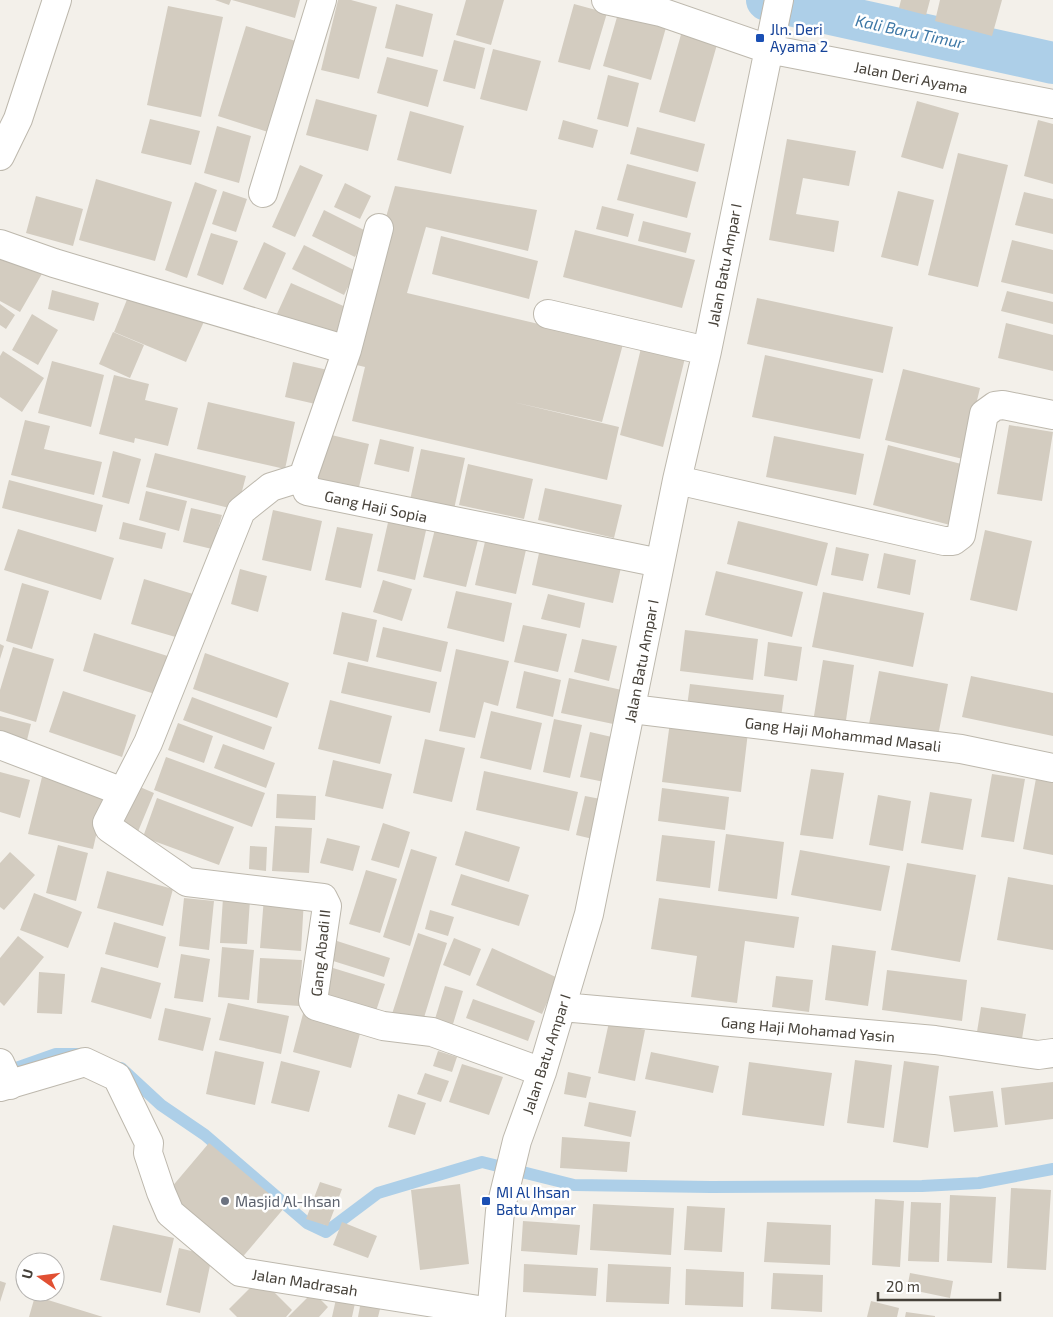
<svg xmlns="http://www.w3.org/2000/svg" width="1053" height="1317" viewBox="0 0 1053 1317" font-family="'Exo 2',sans-serif">
<rect width="100%" height="100%" fill="#f3f0ea"/>
<g fill="none" stroke-linecap="round" stroke-linejoin="round">
<!-- stream -->
<path stroke="#adcfe8" stroke-width="12" d="M121,1068L161,1105L205,1135L307,1223L326,1232L378,1193L482,1162L574,1185L711,1187L922,1186L979,1183L1053,1169
M2,1073L56,1054H79"/>
<!-- canal -->
<path stroke="#adcfe8" stroke-width="42" d="M767,0L1053,63"/>
</g>
<!-- building -->
<path fill="#d3ccc0" d="M215,0H231L229,5Z
M232,0H300L295,18Z
M338,0H351L377,7L359,79L321,70Z
M466,0H504L491,45L456,35Z
M901,0H930L926,15L899,8Z
M940,0H1002L992,36L935,21Z
M396,4L433,14L423,57L385,48Z
M574,4L607,13L590,70L558,62Z
M168,6L223,17L201,117L147,105Z
M619,10L667,24L651,80L603,66Z
M246,26L299,42L271,133L218,116Z
M682,31L718,41L695,122L659,112Z
M454,40L485,48L475,89L443,81Z
M493,49L541,61L527,111L480,99Z
M387,57L438,70L428,107L377,93Z
M608,75L639,83L628,127L597,119Z
M316,99L377,115L368,151L306,135Z
M917,101L959,113L943,169L901,157Z
M410,111L464,126L451,174L397,160Z
M150,119L200,131L191,165L141,153Z
M563,120L598,130L593,148L558,139Z
M1038,120L1053,124V184L1024,176Z
M217,126L251,136L239,183L204,173Z
M637,127L705,144L698,172L630,154Z
M787,139L856,151L849,186L803,178L796,214L839,221L834,252L769,240Z
M958,153L1008,165L978,287L928,275Z
M627,164L696,182L687,218L617,200Z
M300,165L323,175L295,237L272,227Z
M96,179L172,202L155,261L79,240Z
M195,182L217,190L187,278L165,270Z
M345,183L371,196L360,219L334,207Z
M395,186L537,210L528,251L426,227L407,293L623,344L602,422L513,402L619,427L607,480L352,421L365,367L344,362Z
M223,191L247,199L236,232L212,224Z
M898,191L934,200L918,266L881,257Z
M1024,192L1053,199V234L1015,225Z
M36,196L83,209L73,246L26,233Z
M602,206L634,214L628,237L596,229Z
M324,210L368,232L355,257L312,236Z
M643,221L691,233L686,253L638,241Z
M575,230L695,260L682,308L563,277Z
M211,233L238,241L223,285L197,275Z
M441,236L538,261L529,299L432,274Z
M1012,240L1053,250V294L1001,282Z
M264,242L286,253L266,299L243,289Z
M304,245L356,271L344,295L292,269Z
M0,248L43,272L20,312L0,301Z
M291,283L348,308L334,342L276,316Z
M132,287L206,317L186,362L114,332Z
M52,290L99,303L94,321L48,309Z
M1007,291L1053,302V324L1001,311Z
M757,298L893,327L883,373L747,344Z
M0,304L15,315L6,329L0,325Z
M32,314L58,330L38,365L12,350Z
M1006,323L1053,335V371L998,358Z
M113,332L144,345L130,378L99,364Z
M642,344L686,354L663,447L620,435Z
M3,351L44,378L22,412L0,397V356Z
M765,355L873,379L860,439L752,417Z
M52,361L104,375L91,427L38,413Z
M293,362L332,371L324,406L285,397Z
M903,369L980,388L963,459L885,440Z
M114,375L149,384L145,400L178,408L168,446L135,438L134,443L99,434Z
M208,402L295,422L285,469L197,449Z
M25,420L50,426L44,449L102,462L94,495L11,475Z
M1009,425L1053,432L1042,501L997,494Z
M323,433L369,444L356,500L309,489Z
M774,436L864,454L856,495L766,477Z
M380,439L414,447L409,472L374,464Z
M888,445L969,466L954,526L873,505Z
M421,449L465,458L453,514L409,505Z
M113,451L141,459L129,504L102,497Z
M155,453L246,476L237,510L146,487Z
M468,464L533,479L524,519L459,505Z
M9,480L103,505L96,532L2,508Z
M545,488L622,505L614,538L538,520Z
M146,491L187,501L179,531L139,520Z
M191,508L222,515L212,549L183,542Z
M273,510L322,521L311,571L262,560Z
M389,518L427,526L415,580L377,571Z
M738,521L828,543L817,586L727,564Z
M123,522L166,533L162,549L119,539Z
M436,525L479,536L466,587L423,577Z
M337,527L373,534L361,588L325,580Z
M18,529L114,558L101,600L4,570Z
M985,530L1032,541L1017,611L970,600Z
M487,533L528,541L516,594L475,585Z
M541,544L622,563L613,603L532,585Z
M836,547L869,554L863,581L831,575Z
M884,553L916,560L910,595L877,588Z
M240,569L267,576L258,612L231,604Z
M716,571L803,592L792,637L705,615Z
M144,579L193,594L179,638L131,624Z
M383,580L412,589L402,621L373,612Z
M22,583L49,591L32,649L6,641Z
M456,591L512,603L504,642L447,628Z
M823,592L924,613L913,667L812,647Z
M548,594L585,603L580,628L541,619Z
M342,612L377,620L368,662L333,654Z
M523,625L567,634L558,672L514,662Z
M383,627L448,642L441,672L376,657Z
M685,630L758,639L753,680L680,671Z
M94,633L174,658L161,696L83,671Z
M582,639L617,646L609,681L574,672Z
M768,642L802,647L797,681L764,676Z
M0,644L4,646L0,659Z
M13,647L54,659L36,722L0,711V690Z
M456,649L509,661L498,706L484,702L475,738L439,731Z
M205,653L289,683L277,718L193,689Z
M823,660L854,665L845,727L813,722Z
M348,662L437,682L430,713L341,693Z
M524,671L561,680L553,717L516,708Z
M879,671L948,684L938,736L869,724Z
M971,676L1053,693V736L962,717Z
M569,678L626,691L618,725L561,713Z
M690,684L784,695L780,725L686,714Z
M63,691L136,715L122,757L49,732Z
M192,697L272,727L264,750L183,720Z
M330,700L392,716L380,764L318,749Z
M491,711L542,723L531,770L480,758Z
M0,716L31,724L26,744L0,738Z
M554,719L582,725L570,778L543,772Z
M670,722L748,732L741,792L662,782Z
M178,723L213,736L204,763L168,750Z
M590,732L625,740L614,784L580,777Z
M425,739L465,748L452,802L413,793Z
M223,744L275,763L266,788L214,768Z
M166,757L265,793L252,827L154,790Z
M333,760L392,774L383,809L325,796Z
M811,769L844,773L833,839L800,835Z
M484,771L578,792L569,831L476,810Z
M0,772L30,780L20,818L0,812Z
M1037,773L1053,776V855L1023,849Z
M992,774L1025,779L1014,842L981,837Z
M42,777L106,792L93,849L28,834Z
M133,784L154,793L137,834L115,823Z
M662,788L729,797L725,830L658,821Z
M930,792L972,799L963,850L921,843Z
M277,794L316,796L315,820L276,818Z
M878,795L911,801L903,851L869,845Z
M585,796L606,800L597,840L576,835Z
M157,798L234,827L219,865L143,837Z
M383,823L410,832L399,868L371,860Z
M275,826L312,828L309,873L272,871Z
M465,831L520,847L509,882L455,865Z
M726,834L784,842L777,899L718,891Z
M662,835L715,841L710,888L656,881Z
M327,838L360,846L353,871L320,863Z
M58,845L88,853L76,901L46,893Z
M250,846L267,847L266,871L249,869Z
M411,849L437,857L410,946L383,937Z
M800,850L890,866L881,911L791,895Z
M10,852L35,875L4,910L0,907V863Z
M907,863L976,875L960,962L891,950Z
M366,870L397,879L380,933L349,924Z
M107,871L173,889L163,926L97,908Z
M461,874L529,895L519,926L451,905Z
M1008,877L1053,885V950L997,940Z
M34,893L82,912L68,948L20,930Z
M264,897L304,899L301,951L260,948Z
M184,898L214,901L209,950L179,946Z
M223,898L250,900L247,944L220,943Z
M659,898L799,917L794,948L745,941L737,1003L691,997L697,956L651,949Z
M430,910L454,917L448,936L425,929Z
M114,922L166,937L158,968L105,954Z
M418,933L447,943L422,1024L392,1014Z
M18,936L44,957L4,1006L0,1002V958Z
M454,938L481,949L470,976L443,965Z
M337,941L390,958L384,977L330,960Z
M832,945L876,951L868,1006L825,1000Z
M222,947L254,950L249,1000L218,997Z
M492,948L558,978L542,1014L476,985Z
M181,954L210,959L203,1002L174,998Z
M260,958L302,960L299,1006L257,1003Z
M101,967L161,983L151,1019L91,1002Z
M333,968L385,984L374,1017L322,1000Z
M887,970L967,980L962,1021L882,1010Z
M39,972L65,974L62,1014L37,1013Z
M776,976L813,980L809,1012L772,1007Z
M445,986L463,991L453,1024L435,1019Z
M473,999L535,1021L528,1041L466,1018Z
M228,1003L289,1016L281,1054L219,1040Z
M981,1007L1026,1014L1021,1045L976,1038Z
M165,1008L211,1018L203,1051L158,1040Z
M304,1010L362,1026L351,1068L293,1052Z
M609,1022L645,1030L635,1081L598,1073Z
M215,1051L264,1062L255,1105L206,1094Z
M438,1051L457,1057L452,1072L433,1066Z
M651,1052L719,1066L713,1093L645,1079Z
M855,1060L892,1065L884,1128L847,1123Z
M281,1061L320,1071L309,1112L271,1103Z
M904,1061L939,1066L928,1148L893,1142Z
M749,1062L832,1073L824,1126L742,1115Z
M462,1064L503,1077L489,1115L449,1102Z
M568,1072L591,1077L586,1098L564,1094Z
M425,1073L449,1081L441,1102L417,1094Z
M1053,1082V1119L1005,1125L1001,1088Z
M993,1091L998,1127L954,1132L949,1096Z
M398,1094L426,1103L415,1135L388,1127Z
M589,1102L636,1111L631,1137L584,1126Z
M562,1137L630,1142L627,1172L560,1168Z
M209,1143L285,1207L240,1260L165,1195Z
M320,1182L342,1189L328,1226L306,1219Z
M460,1184L469,1264L420,1270L411,1190Z
M1011,1188L1051,1190L1046,1270L1007,1268Z
M950,1195L996,1197L992,1263L947,1261Z
M875,1199L904,1201L900,1267L872,1265Z
M911,1202L941,1203L939,1262L908,1261Z
M593,1204L674,1208L671,1255L590,1250Z
M687,1206L725,1208L722,1252L684,1250Z
M523,1221L580,1225L577,1255L521,1251Z
M342,1222L377,1236L368,1258L333,1245Z
M767,1222L831,1225L830,1265L764,1262Z
M113,1225L174,1238L161,1293L100,1280Z
M179,1248L212,1256L200,1313L166,1305Z
M524,1264L598,1268L596,1296L523,1292Z
M608,1264L671,1267L669,1304L606,1302Z
M686,1269L744,1272L743,1307L685,1305Z
M773,1273L823,1275L822,1312L771,1309Z
M910,1273L953,1281L950,1298L907,1289Z
M260,1278L292,1310L286,1317H237L229,1309Z
M0,1281L6,1283L0,1302Z
M338,1290L357,1294L352,1317H332Z
M313,1292L328,1307L319,1317H288Z
M35,1296L103,1317H29Z
M361,1301L381,1305L378,1317H358Z
M871,1301L899,1308L897,1317H867Z
M906,1312L935,1316V1317H905Z"/>
<g fill="none" stroke-linecap="round" stroke-linejoin="round">
<!-- minor casing -->
<g stroke="#bdb8ad" stroke-width="30">
<path id="minor" d="M606,0L661,12L768,49L1053,104
M0,156L18,119L57,0
M263,193L322,0
M0,244L54,263L347,350
M548,314L707,351
M303,477L347,350L379,228
M677,480L944,541H953L961,535L984,414L995,406L1003,405L1053,415
M632,709L961,749L1053,768
M0,745L123,792
M562,1007L935,1040L1038,1055L1053,1053
M0,1063L10,1085
M542,1072L432,1032L383,1026L316,1006L313,1001L327,906L323,898L187,882L109,828L107,823L148,743L241,511L271,487L303,477L307,491L660,563
M0,1087L85,1062L117,1077L149,1143L148,1153L161,1192L170,1213L240,1272L491,1312
M491,1317L500,1211L517,1141L542,1072L589,914L677,480L707,351L779,0"/>
</g>
<!-- minor -->
<use href="#minor" stroke="#fff" stroke-width="28"/>
</g>
<!-- markers -->
<g fill="#1a4fb4" stroke="#fff" stroke-width="2">
<rect x="755" y="33" width="10" height="10" rx="2.5"/>
<rect x="481" y="1196" width="10" height="10" rx="2.5"/>
</g>
<circle fill="#6b7280" stroke="#fff" stroke-width="2" cx="225" cy="1201" r="5"/>
<g text-anchor="middle" dominant-baseline="central" stroke-width="5" stroke-linejoin="round" paint-order="stroke">
<!-- transit labels -->
<g font-size="15" fill="#164399" stroke="#fff" text-anchor="start">
<text x="770" y="29">Jln. Deri<tspan x="770" dy="17">Ayama 2</tspan></text>
<text x="496" y="1192">MI Al Ihsan<tspan x="496" dy="17">Batu Ampar</tspan></text>
</g>
<!-- street labels -->
<g font-size="15" fill="#464139" stroke="#fff">
<text transform="translate(911 77) rotate(11)">Jalan Deri Ayama</text>
<text transform="translate(724 265) rotate(-79)">Jalan Batu Ampar I</text>
<text transform="translate(376 506) rotate(12)">Gang Haji Sopia</text>
<text transform="translate(641 661) rotate(-79)">Jalan Batu Ampar I</text>
<text transform="translate(843 734) rotate(7)">Gang Haji Mohammad Masali</text>
<text transform="translate(320 953) rotate(-84)">Gang Abadi II</text>
<text transform="translate(808 1029) rotate(5)">Gang Haji Mohamad Yasin</text>
<text transform="translate(546 1054) rotate(-72)">Jalan Batu Ampar I</text>
<text transform="translate(305 1282) rotate(9)">Jalan Madrasah</text>
</g>
<!-- worship labels -->
<g font-size="15" fill="#5b616d" stroke="#fff" text-anchor="start">
<text x="235" y="1201">Masjid Al-Ihsan</text>
</g>
<!-- water labels -->
<g font-size="16" font-style="italic" fill="#3e78a6" stroke="#fff">
<text transform="translate(910 31) rotate(12)">Kali Baru Timur</text>
</g>
</g>
<!-- north arrow -->
<g transform="translate(40 1277) rotate(284)"><circle r="24" fill="#ffffff" stroke="#b5b3b0"/>
<path d="M0-4L9 19L0 12L-9 19Z" fill="#e15033"/>
<text y="-8" font-size="14" font-weight="bold" text-anchor="middle" fill="#464139">U</text>
</g>
<!-- scale -->
<path d="M878 1292v8h122v-8" fill="none" stroke="#464139" stroke-width="2.5"/>
<text x="886" y="1292" font-size="15" fill="#464139" stroke="#ffffff" stroke-width="4" paint-order="stroke">20 m</text>
</svg>
